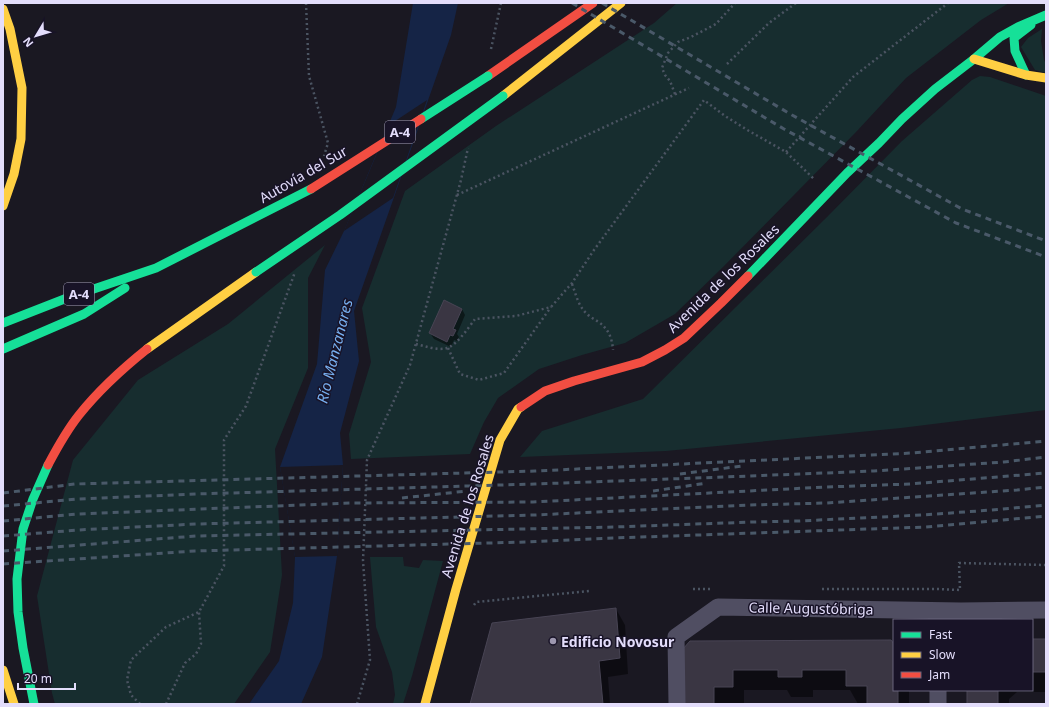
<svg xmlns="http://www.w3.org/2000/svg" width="1049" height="707" viewBox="0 0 1049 707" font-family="'Noto Sans',sans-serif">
<rect width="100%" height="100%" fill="#1a1822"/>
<!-- green -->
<path fill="#172d2f" d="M677,3H1009L981,20L906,78L857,131L724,266L675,314L625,343L582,355L539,369L498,398L484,422L470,454L351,459L349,434L371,362L362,308L405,191L496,126L654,23Z
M1042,29L1041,41L1044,60L1046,64V73L1035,70L1021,47L1028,38Z
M980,76L990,77L1046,96V410L901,428L666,451L520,457L542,431L643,399L827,217L902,141L972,80Z
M325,245L308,278V368L275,449L282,575L270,652L234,704H55L52,693L37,596L73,460L138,380L228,324Z
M370,557H403L404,566L419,568L423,560L443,561L412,676L403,704H393L395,695L392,672L376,627Z"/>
<!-- water -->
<path fill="#152446" d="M413,3H458L451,35L354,311L359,361L340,433L343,465L337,556L322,657L301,704H249L279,661L293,603L295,557L280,467L317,364L325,270L344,231L396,107Z"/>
<!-- pier -->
<path fill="#1a1822" d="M427,100L393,198L344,231L389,125Z
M343,465L337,556L295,557L280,467Z"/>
<!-- shadow -->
<path fill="#0007" d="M462,309L465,315L457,334L459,337L457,341L454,340L451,347L434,339L430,333Z
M616,609L625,625L628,674L608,677L610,704H471Z
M1032,640H1046V692H1017L1009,699V704H968V690H1032Z
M690,642L894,645V690H909V704H858L850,690H813V697H791L787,690H744V704H683Z"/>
<!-- building -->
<path fill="#3a3643" stroke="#484454" d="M444,300L462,309L453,329L456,330L453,336L450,335L447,342L429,333Z
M616,608L620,658L599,661L603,704H470L492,623Z
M1032,639H1046V672H1032Z
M891,640L894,644V690H898V704H867V686H846V670H802V677H778V670H733V687H714V704H682V650L690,641Z
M967,690H998V704H967Z"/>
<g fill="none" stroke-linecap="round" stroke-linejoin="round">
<!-- path -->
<path stroke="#4b5462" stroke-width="2.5" stroke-dasharray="2 3" stroke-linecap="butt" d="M306,3L309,76L328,143L324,156
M491,49L501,3
M727,64L769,23L796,3
M675,94L670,81L665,75L662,68L668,53L678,42L691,37L716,24L735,3
M786,152L853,77L948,3
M457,195L689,88
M572,284C576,294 578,306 587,314C590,317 594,319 597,321C608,328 612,337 613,350
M416,344C425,346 438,351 447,348C457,345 469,327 475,319L516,316L551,307L572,283L594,250L704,100L725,116L749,131L786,152L814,179
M448,348L460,374L479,380L504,373L551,307
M693,589H713
M822,589H938L960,590L959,563L1046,565
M474,605L476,602L589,591
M140,704L131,695L127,680L131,660L166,627L199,612L224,566V440L246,406L295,272
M166,704L185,663L196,654L201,644L199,612
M357,704L370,660L363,561L367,460L410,365L461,180L468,148"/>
<!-- street -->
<path stroke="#504e62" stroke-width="17" d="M938,690V704
M677,704L676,637L718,607L961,611L1046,610"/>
<!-- fast -->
<path stroke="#16e098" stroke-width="9" d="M1026,75L1015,51L1014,38L1031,25
M748,276L847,173L879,143L902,119L935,89L974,59L1000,37L1018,27L1046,15
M3,323L67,298L156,268L311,189
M3,349L84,314L125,288
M34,704L23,648L18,612L17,579L23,529L33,499L48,465"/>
<!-- slow -->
<path stroke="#ffcf43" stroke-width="9" d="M3,9L10,29L22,88L21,139L14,174L3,206
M974,59L1026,75L1046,78
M503,96L621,3
M147,349L256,272
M3,670L14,704
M425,704L456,589L500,440L518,409L521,407"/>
<!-- jam -->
<path stroke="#f24e42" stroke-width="9" d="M488,76L593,3
M521,407L545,391L574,381L642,362L665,350L684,338L721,303L748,276
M48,465C57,448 67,430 79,415C99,390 122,369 147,349"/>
<!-- rail -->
<path stroke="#4a5969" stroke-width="3" stroke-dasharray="6 5" stroke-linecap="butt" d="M572,3L784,129L956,223L1046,257
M602,3L792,115L962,209L1046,241
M680,474L742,466
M653,491L707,483
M3,493L75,484L535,471L912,453L1046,441
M402,498L467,491
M3,506L77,499L196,494L535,484L750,476L874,471L1004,462L1046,457
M3,521L77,514L351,503L533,502L827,487L910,484L1046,473
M3,536L78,530L196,524L534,515L750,505L827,503L1017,490L1046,487
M3,551L196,536L614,527L753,522L799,521L922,515L992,510L1046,505
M3,564L195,551L526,542L613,538L926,527L1046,516"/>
<!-- fast-bridge -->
<path stroke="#16e098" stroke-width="9" d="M421,119L488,76
M256,272L340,215L503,96"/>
<!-- jam-bridge -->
<path stroke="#f24e42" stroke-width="9" d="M311,189L421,119"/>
</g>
<!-- markers -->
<circle fill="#9d98af" stroke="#181327" stroke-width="1.5" cx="553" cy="641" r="4"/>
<g text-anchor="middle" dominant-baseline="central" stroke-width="3" stroke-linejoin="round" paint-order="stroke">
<!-- shield labels -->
<g fill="#181327" stroke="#a6a0bb" stroke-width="1">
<rect x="385" y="121" width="30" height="22" rx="3"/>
<rect x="64" y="283" width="30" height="22" rx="3"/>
</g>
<g font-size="13" font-weight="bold" fill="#e3ddfb">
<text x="400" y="132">A-4</text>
<text x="79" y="294">A-4</text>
</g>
<!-- street labels -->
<g font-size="14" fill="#e3ddfb" stroke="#181327">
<text transform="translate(303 174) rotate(-30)">Autovía del Sur</text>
<text transform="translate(723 278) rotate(-44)">Avenida de los Rosales</text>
<text transform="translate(467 506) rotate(-73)">Avenida de los Rosales</text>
<text transform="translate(811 608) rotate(1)">Calle Augustóbriga</text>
</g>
<!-- poi labels -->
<g font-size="14" font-weight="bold" fill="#e3ddfb" stroke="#181327" text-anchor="start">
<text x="561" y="641">Edificio Novosur</text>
</g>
<!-- water labels -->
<g font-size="15" font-style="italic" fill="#77aff0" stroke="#181327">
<text transform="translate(334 351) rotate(-76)">Río Manzanares</text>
</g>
</g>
<!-- border -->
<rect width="1049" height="707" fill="none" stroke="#e3ddfb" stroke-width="8"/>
<!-- legend -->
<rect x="893" y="619" width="140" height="72" fill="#181327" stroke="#69647c"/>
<rect x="901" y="632" width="20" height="6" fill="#16e098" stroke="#69647c"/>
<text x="929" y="639" font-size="12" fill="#e3ddfb">Fast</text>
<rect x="901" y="652" width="20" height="6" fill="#ffcf43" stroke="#69647c"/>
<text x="929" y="659" font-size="12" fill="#e3ddfb">Slow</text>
<rect x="901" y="672" width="20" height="6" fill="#f24e42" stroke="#69647c"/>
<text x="929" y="679" font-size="12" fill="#e3ddfb">Jam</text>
<!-- north arrow -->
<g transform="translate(36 36) rotate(232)" stroke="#181327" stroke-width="3" paint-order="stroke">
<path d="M0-3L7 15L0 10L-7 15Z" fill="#e3ddfb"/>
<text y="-6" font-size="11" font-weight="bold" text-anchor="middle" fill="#e3ddfb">N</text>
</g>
<!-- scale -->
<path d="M18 683v6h57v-6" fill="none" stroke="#e3ddfb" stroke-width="2"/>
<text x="24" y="683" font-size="12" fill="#e3ddfb" stroke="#181327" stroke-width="3" paint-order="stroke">20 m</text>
</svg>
